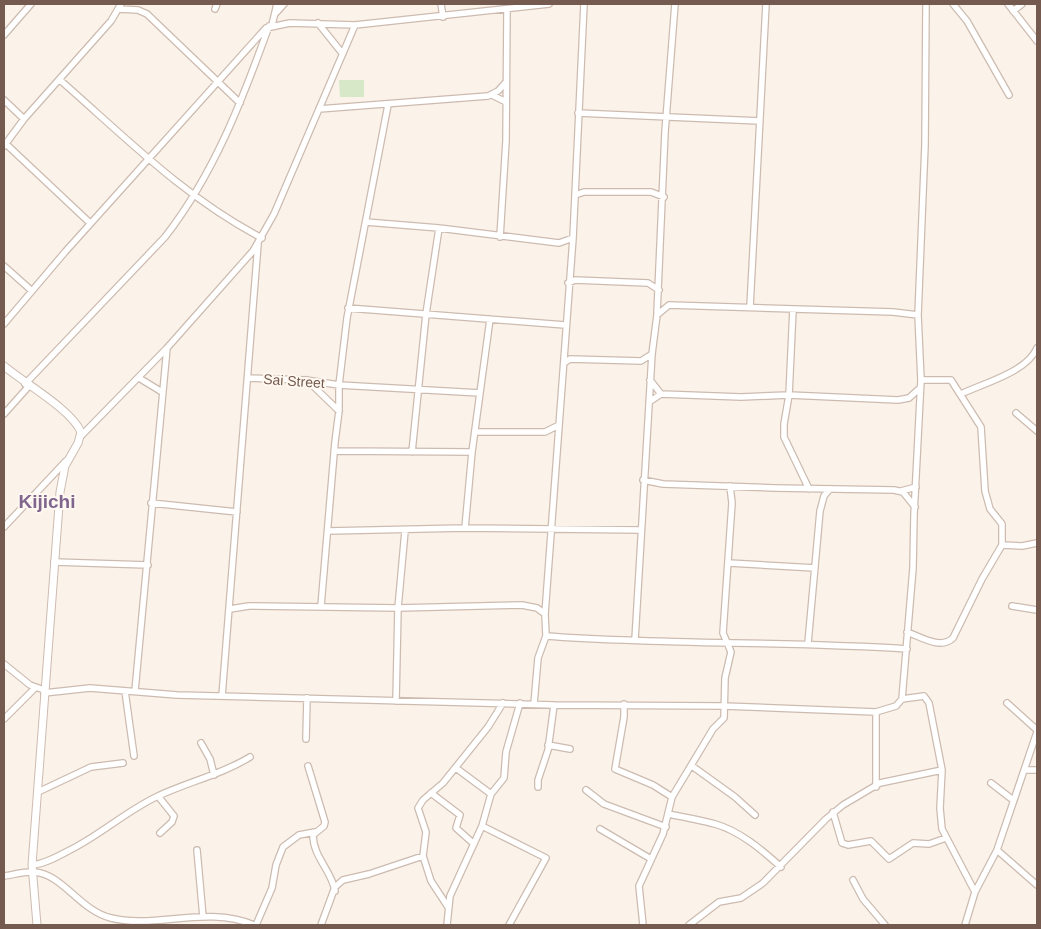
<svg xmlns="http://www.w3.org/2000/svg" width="1041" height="929" viewBox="0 0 1041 929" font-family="Helvetica,sans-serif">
<rect width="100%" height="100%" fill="#fbf3ea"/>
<!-- green -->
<path fill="#d7e8c9" d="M339,80H364V97H340Z"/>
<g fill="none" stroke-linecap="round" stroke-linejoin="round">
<!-- minor casing -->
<g stroke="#cdbbb0" stroke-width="8">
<path id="minor" d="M441,4L443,17
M953,4L967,21L1009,95
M1008,4L1037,41
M119,9L138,10L147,14L240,103
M215,9L217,4
M1013,11L1022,4
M275,14L284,4
M318,23L342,53
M272,25L277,4
M4,35L31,4
M60,80C124,136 186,199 262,238
M492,95L506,102
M4,100L24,119
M319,109L488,96L498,91L506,82
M578,113L760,121
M6,144L90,223
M4,146L24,119L111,21L121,4
M575,195L584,192H651L664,197
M366,222L439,228L559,243L573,238
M500,237L506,141L507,10
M4,266L32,291
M568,283L575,280L648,283L659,290
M750,307L766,4
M348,308L565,325
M793,309L789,395L898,400L909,398L920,388
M657,313L665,132L675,4
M4,324L65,252L266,28L290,23L355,25L549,4
M564,363L570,359L641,361L652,354
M139,378L162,392
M249,378L306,380L339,385L480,393
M307,380L339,411
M650,380L661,394
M25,384L165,237C214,174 242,101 269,26
M961,394C984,383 1027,372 1037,348
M649,402L661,394L741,397L789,395L784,424V437L809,489
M1016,413L1037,431
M4,414L29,386
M475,432H545L559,425
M80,437L167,348L253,251L274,214L355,25
M334,451L472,452
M412,452L426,314L439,228
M643,480L663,484L775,488L894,490L903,492L915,507
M901,491L916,487
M151,503L237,512
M4,527L66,461
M465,528L472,452L490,319
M328,531L465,528L641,530
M1002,545L1022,546L1037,543
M54,562L148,565
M729,563L815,568
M321,606L335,442L339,411V385L347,318L388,105
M1012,606L1037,610
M230,609L249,606L398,608L522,605L537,608L545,614
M907,632C921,637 941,650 953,638L982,579L1002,545V524L990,509L985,491L981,427L951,380H921
M546,636C666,645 787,641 907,649
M635,640L652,354L657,315L669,305L893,312L918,315
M808,643L820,511L824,496L830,489
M4,664L30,685L44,690
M125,691L134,756
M135,691L167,348
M44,693L90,688L177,695L554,705L723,706L876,712L896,706L902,699L913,568L914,515L921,380L918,315L925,145L926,4
M222,696L258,244
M902,699L924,696L929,703L942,770L940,808L942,829L975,892L965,925
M396,701L398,608L405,531
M1007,703L1037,730
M534,704L538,658L546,636L545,614L573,238L584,4
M624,704V717L615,769L653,785L672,797
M876,712V787
M4,719L35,688
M306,739L307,698
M201,743L210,759L214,775
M548,745L570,749
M308,766L325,822L324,826L313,835C313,857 332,871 335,891
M692,766L735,797L755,815
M456,768L491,794
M1025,770H1037
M991,783L1013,800
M538,787V780L548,750L554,705
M586,790L604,804L666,827
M38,792L91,767L123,763
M431,793L460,815L456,828L474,844
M158,796L174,816L172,822L160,833
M833,812L842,843L848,845L871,841L889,859L913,843L929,844L946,838
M668,814C684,817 700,820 715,824C740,831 762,850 781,867
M482,826L546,858L509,925
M600,829L651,859
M197,850L203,917
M997,850L1037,885
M32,865C44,864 57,857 68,851C99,836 125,812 156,797C187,782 221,775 250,757
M4,876C13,875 24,871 34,872C63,874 79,910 111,918C156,929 206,905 254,925
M853,880L863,899L885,925
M975,892L997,850L1037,732
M448,907L431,881L423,856L426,832L418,808L423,800L443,783L488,727L503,703
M256,925L272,888L276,865L283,847L299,835L315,832
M321,925L335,887L343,880L369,874L423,856
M447,925L450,896L482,826L491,794L504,778L506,752L520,703
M643,925L639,886L663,834L672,797L713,729L724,718L725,678L731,652L723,633L732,503L730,486
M689,925L719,902L741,898L763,883L826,819L843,805L880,783L942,770"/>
</g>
<!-- tertiary casing -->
<g stroke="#cdbbb0" stroke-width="9">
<path id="tertiary" d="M4,366C24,383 71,409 81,432L78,443L65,466L60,492L32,865L37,925"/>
</g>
<!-- minor -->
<use href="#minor" stroke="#fff" stroke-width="5.5"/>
<!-- tertiary -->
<use href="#tertiary" stroke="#fff" stroke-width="7"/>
</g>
<g text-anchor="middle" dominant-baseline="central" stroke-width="4" stroke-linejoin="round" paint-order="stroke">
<!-- street labels -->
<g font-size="14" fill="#745a4f" stroke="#fef8f0">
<text transform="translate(294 381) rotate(4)">Sai Street</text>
</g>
<!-- district labels -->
<g font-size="19" font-weight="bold" fill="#80668f" stroke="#fef8f0">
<text x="47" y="501">Kijichi</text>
</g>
</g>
<!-- border -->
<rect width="1041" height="929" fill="none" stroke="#745a4f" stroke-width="10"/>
</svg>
